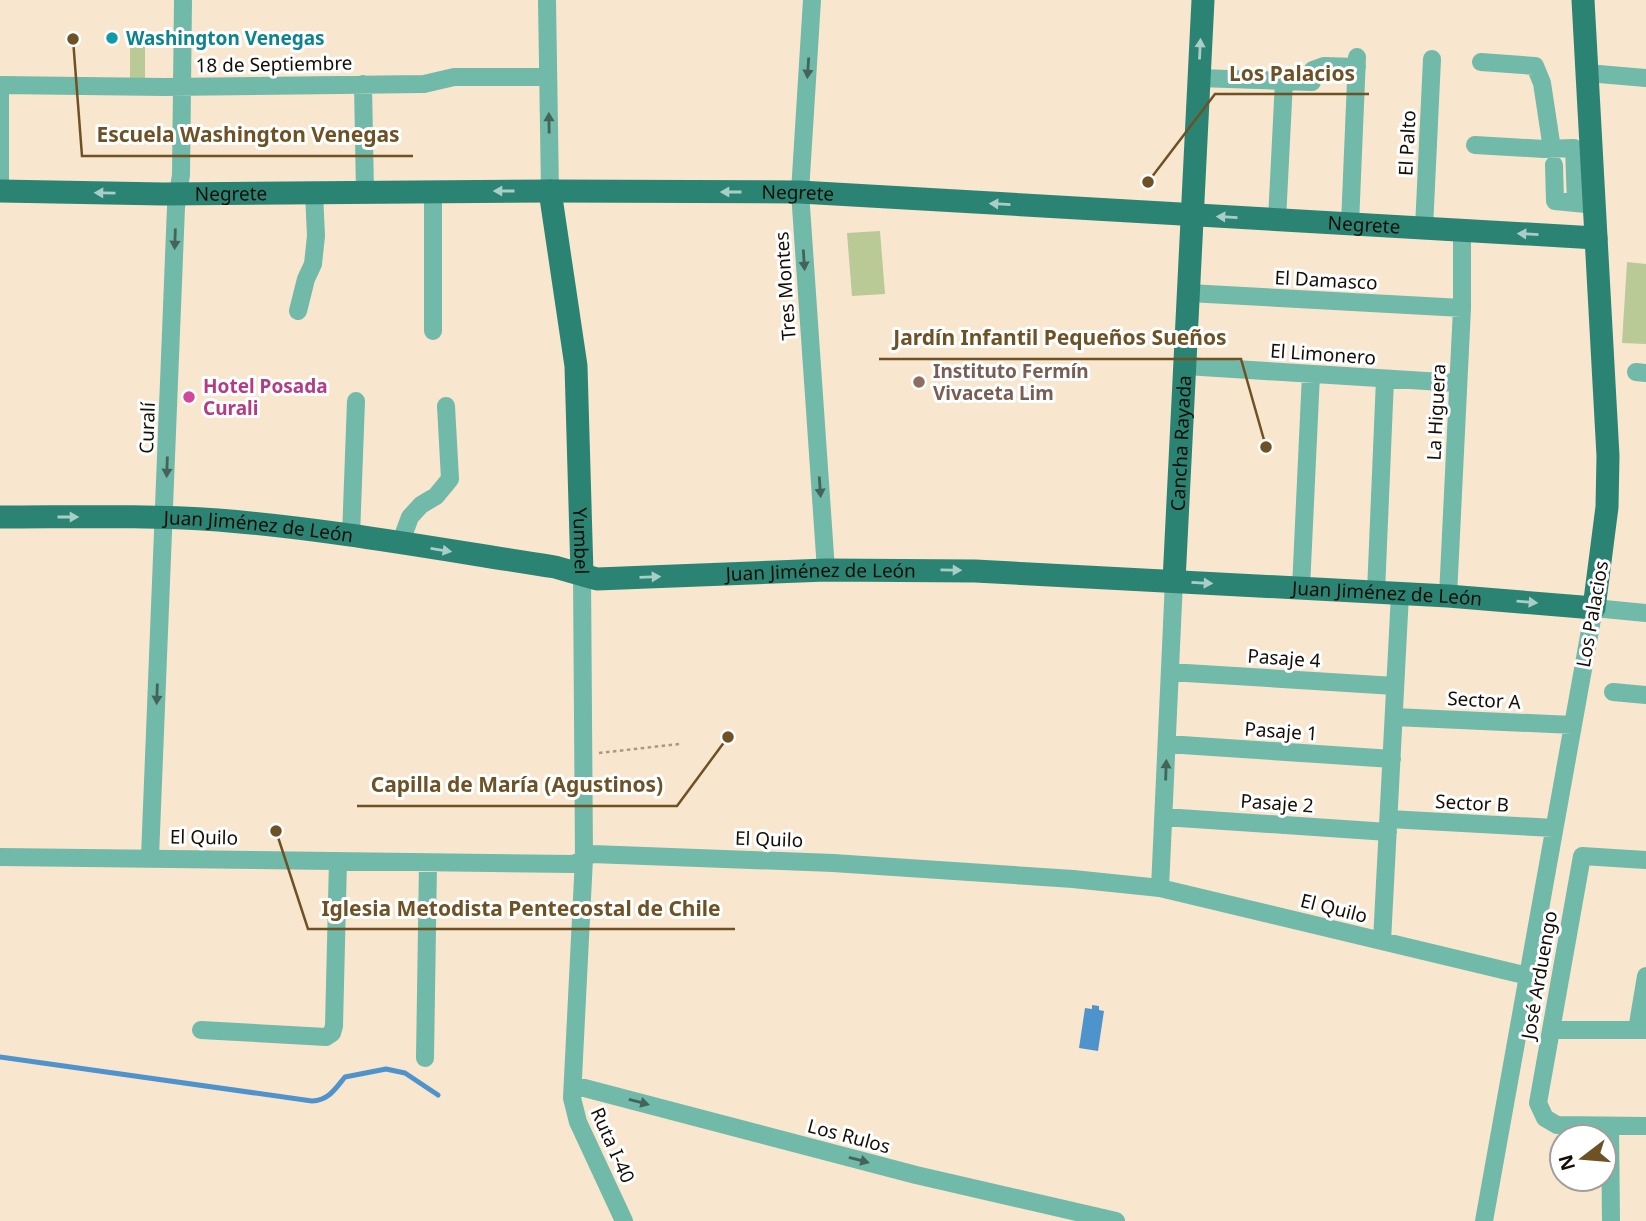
<svg xmlns="http://www.w3.org/2000/svg" width="1646" height="1221" viewBox="0 0 1646 1221" font-family="'Noto Sans',sans-serif">
<rect width="100%" height="100%" fill="#f9e6cf"/>
<!-- green -->
<path fill="#baca96" d="M130,36H145V78H130Z
M880,231L885,294L852,296L847,233Z
M1627,262L1646,264V344L1622,343Z"/>
<!-- water -->
<path fill="#4f93cc" d="M1092,1005L1099,1006V1010L1104,1011L1098,1051L1079,1048L1085,1008L1092,1009Z"/>
<g fill="none" stroke-linecap="round" stroke-linejoin="round">
<!-- stream -->
<path stroke="#4f93cc" stroke-width="5" d="M0,1057L312,1101C329,1100 335,1089 345,1077L386,1069L405,1073L438,1095"/>
<!-- path -->
<path stroke="#a79887" stroke-width="2.5" stroke-dasharray="3.5 3.5" stroke-linecap="butt" d="M599,753L679,744"/>
<!-- minor -->
<path stroke="#71b9a9" stroke-width="18" d="M547,0L550,191
M812,0L800,192L826,570
M1481,62L1535,66L1542,83L1552,149
M1587,73L1646,78
M1199,78L1312,82L1313,70L1324,66L1357,67
M363,84L365,193
M0,85L165,87L424,84L454,77H548
M1475,145L1544,149L1574,148L1576,203
M1554,165L1555,201L1586,204
M0,191V85
M1277,220L1284,81
M1350,224L1357,57
M1424,228L1432,59
M1189,293L1462,308
M298,311L306,279L313,264L316,236L314,193
M433,331V192
M1186,366L1458,383
M1636,372L1646,373
M351,536L356,401
M400,544L410,517L421,505L436,496L450,479L446,406
M582,574L584,858L572,1098L578,1122L624,1221
M1301,588L1311,374
M1376,592L1385,379
M1448,596L1462,308V231
M1170,672L1395,686
M1613,692L1646,695
M1394,717L1573,725
M1167,744L1392,759
M1164,817L1388,832
M1389,819L1554,828
M0,857L574,864L592,854L833,863L1073,879L1160,888L1528,976
M150,857L176,207L181,175L183,0
M1646,860L1582,856L1538,1103L1545,1118L1557,1125L1646,1126
M1160,888L1174,581
M1382,941L1400,594
M201,1030L326,1037L332,1033L334,1026L338,861
M1551,1030H1646
M1637,1030L1646,976
M425,1058L428,863
M573,1085L916,1175L1116,1221
M1610,1126L1611,1221
M1484,1221L1594,608L1646,613"/>
<!-- major -->
<g stroke="#2b8473" stroke-width="23">
<path id="s1" d="M0,191L163,194L550,191L800,192L1596,238"/>
<path id="s2" d="M550,191L576,366L582,574"/>
<path id="s3" d="M0,517C73,517 145,515 218,520C331,529 443,550 555,567L597,579L826,570L975,571L1448,596L1594,608L1607,507L1608,456L1583,0"/>
<path id="s4" d="M1174,581L1203,0"/>
</g>
</g>
<!-- one-way arrows -->
<defs><path id="oneway-solid" d="M-6-.8H1V-3.2L6.5 0L1 3.2V.8H-6Z" transform="scale(1.75)"/></defs>
<g fill="#aacec7">
<use href="#oneway-solid" transform="translate(1200 49) rotate(-87)"/>
<use href="#oneway-solid" transform="translate(504 191) rotate(180)"/>
<use href="#oneway-solid" transform="translate(731 192) rotate(-180)"/>
<use href="#oneway-solid" transform="translate(105 193) rotate(-179)"/>
<use href="#oneway-solid" transform="translate(1000 204) rotate(-177)"/>
<use href="#oneway-solid" transform="translate(1227 217) rotate(-177)"/>
<use href="#oneway-solid" transform="translate(1528 234) rotate(-177)"/>
<use href="#oneway-solid" transform="translate(68 517)"/>
<use href="#oneway-solid" transform="translate(441 550) rotate(9)"/>
<use href="#oneway-solid" transform="translate(951 570) rotate(1)"/>
<use href="#oneway-solid" transform="translate(650 577) rotate(-2)"/>
<use href="#oneway-solid" transform="translate(1202 583) rotate(3)"/>
<use href="#oneway-solid" transform="translate(1527 602) rotate(5)"/>
</g>
<g fill="#436458">
<use href="#oneway-solid" transform="translate(808 68) rotate(94)"/>
<use href="#oneway-solid" transform="translate(549 123) rotate(-91)"/>
<use href="#oneway-solid" transform="translate(175 239) rotate(92)"/>
<use href="#oneway-solid" transform="translate(804 260) rotate(86)"/>
<use href="#oneway-solid" transform="translate(167 467) rotate(92)"/>
<use href="#oneway-solid" transform="translate(820 487) rotate(86)"/>
<use href="#oneway-solid" transform="translate(157 694) rotate(92)"/>
<use href="#oneway-solid" transform="translate(1166 770) rotate(-88)"/>
<use href="#oneway-solid" transform="translate(639 1102) rotate(15)"/>
<use href="#oneway-solid" transform="translate(859 1160) rotate(15)"/>
</g>
<!-- markers -->
<circle fill="#0f9aa8" stroke="#fff" stroke-width="2.5" cx="112" cy="38" r="7"/>
<circle fill="#8d6e63" stroke="#fff" stroke-width="2.5" cx="919" cy="382" r="7"/>
<circle fill="#d1479c" stroke="#fff" stroke-width="2.5" cx="189" cy="397" r="7"/>
<g text-anchor="middle" dominant-baseline="central" stroke-width="6" stroke-linejoin="round" paint-order="stroke">
<!-- culture labels -->
<g font-size="19" font-weight="bold" fill="#0d838f" stroke="#fff" text-anchor="start">
<text x="126" y="38">Washington Venegas</text>
</g>
<!-- street labels -->
<g font-size="19" fill="#150e07" stroke="#fff">
<text transform="translate(274 64) rotate(-1)">18 de Septiembre</text>
<text transform="translate(1407 143) rotate(-87)">El Palto</text>
<text stroke="none"><textPath href="#s1" startOffset="231">Negrete</textPath></text>
<text stroke="none"><textPath href="#s1" startOffset="798">Negrete</textPath></text>
<text stroke="none"><textPath href="#s1" startOffset="1365">Negrete</textPath></text>
<text transform="translate(1326 280) rotate(3)">El Damasco</text>
<text transform="translate(785 286) rotate(-94)">Tres Montes</text>
<text transform="translate(1323 354) rotate(4)">El Limonero</text>
<text transform="translate(1436 412) rotate(-87)">La Higuera</text>
<text transform="translate(147 428) rotate(-88)">Curalí</text>
<text stroke="none"><textPath href="#s4" startOffset="138">Cancha Rayada</textPath></text>
<text stroke="none"><textPath href="#s3" startOffset="259">Juan Jiménez de León</textPath></text>
<text stroke="none"><textPath href="#s2" startOffset="352">Yumbel</textPath></text>
<text stroke="none"><textPath href="#s3" startOffset="826">Juan Jiménez de León</textPath></text>
<text stroke="none"><textPath href="#s3" startOffset="1393">Juan Jiménez de León</textPath></text>
<text transform="translate(1592 614) rotate(-80)">Los Palacios</text>
<text transform="translate(1284 658) rotate(4)">Pasaje 4</text>
<text transform="translate(1484 700) rotate(3)">Sector A</text>
<text transform="translate(1281 731) rotate(4)">Pasaje 1</text>
<text transform="translate(1277 803) rotate(4)">Pasaje 2</text>
<text transform="translate(1472 803) rotate(3)">Sector B</text>
<text transform="translate(204 837) rotate(1)">El Quilo</text>
<text transform="translate(769 839) rotate(2)">El Quilo</text>
<text transform="translate(1334 908) rotate(14)">El Quilo</text>
<text transform="translate(1539 975) rotate(-80)">José Arduengo</text>
<text transform="translate(849 1136) rotate(15)">Los Rulos</text>
<text transform="translate(613 1145) rotate(66)">Ruta I-40</text>
</g>
<!-- education labels -->
<g font-size="19" font-weight="bold" fill="#785e54" stroke="#fff" text-anchor="start">
<text x="933" y="371">Instituto Fermín<tspan x="933" dy="22">Vivaceta Lim</tspan></text>
</g>
<!-- hotel labels -->
<g font-size="19" font-weight="bold" fill="#b23c85" stroke="#fff" text-anchor="start">
<text x="203" y="386">Hotel Posada<tspan x="203" dy="22">Curali</tspan></text>
</g>
</g>
<!-- callouts -->
<path fill="none" stroke="#6e5125" stroke-width="2.5" d="M1148 182L1215 94H1369M73 39L82 156H413M1266 447L1241 359H879M728 737L677 806H357M276 831L308 929H735"/>
<g fill="#6e5125" stroke="#fff" stroke-width="2.5">
<circle cx="1148" cy="182" r="7"/>
<circle cx="73" cy="39" r="7"/>
<circle cx="1266" cy="447" r="7"/>
<circle cx="728" cy="737" r="7"/>
<circle cx="276" cy="831" r="7"/>
</g>
<g font-size="21" text-anchor="middle" font-weight="bold" fill="#6e5125" stroke="#fff" stroke-width="6" stroke-linejoin="round" paint-order="stroke">
<text x="1292" y="81">Los Palacios</text>
<text x="248" y="142">Escuela Washington Venegas</text>
<text x="1060" y="345">Jardín Infantil Pequeños Sueños</text>
<text x="517" y="792">Capilla de María (Agustinos)</text>
<text x="521" y="916">Iglesia Metodista Pentecostal de Chile</text>
</g>
<!-- north arrow -->
<g transform="translate(1583 1158) rotate(254)"><circle r="33" fill="#ffffff" stroke="#a19f9c" stroke-width="2"/>
<path d="M0-5L12 26L0 18L-12 26Z" fill="#6e5125"/>
<text y="-10" font-size="19" font-weight="bold" text-anchor="middle" fill="#150e07">N</text>
</g>
</svg>
